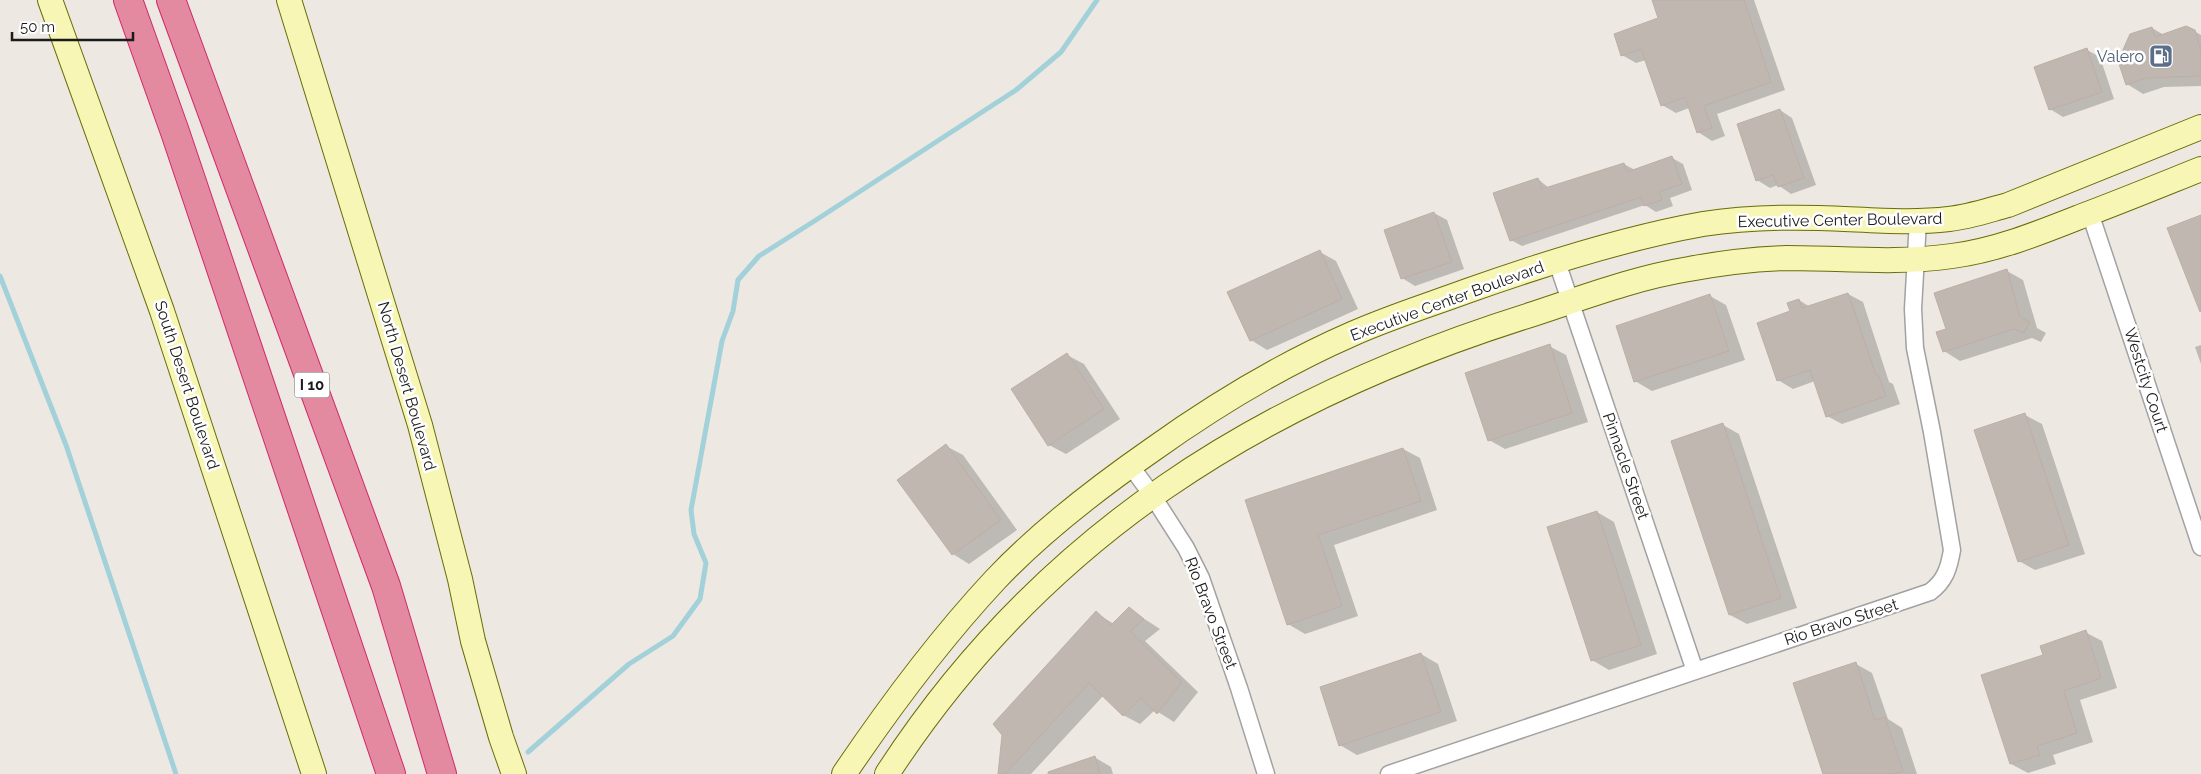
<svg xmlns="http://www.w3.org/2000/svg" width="2201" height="774" viewBox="0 0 2201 774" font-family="Raleway,sans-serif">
<rect width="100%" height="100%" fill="#ede8e1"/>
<!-- shadow -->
<path fill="#0003" d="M1653,0H1754L1785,90L1717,114L1725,136L1712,141L1698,132L1689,108L1676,113L1662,105L1646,60L1636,63L1622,55L1660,19Z
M2152,28L2164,35L2194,31L2201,35V86L2164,87L2143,94L2127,84Z
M2087,50L2100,57L2114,99L2063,117L2050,109Z
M1780,110L1792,118L1816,185L1791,194L1778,185L1770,188L1757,180Z
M1672,158L1683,164L1692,190L1670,198L1673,206L1656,212L1645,205L1522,246L1511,240L1538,179L1549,188L1624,164L1635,170Z
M1434,213L1447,220L1464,269L1415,286L1402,278Z
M1320,252L1336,261L1358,309L1267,350L1251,340Z
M2007,271L2023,280L2037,328L2046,333L2041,342L2032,338L1960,361L1944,351Z
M1848,294L1863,302L1889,382L1893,384L1900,404L1842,424L1827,416L1815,381L1793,389L1778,380L1792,312L1799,300L1810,307Z
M1710,296L1726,305L1745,360L1652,391L1635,381Z
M2201,345V364L2195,347Z
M1549,346L1566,355L1588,422L1505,449L1489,440Z
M1067,355L1084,364L1120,419L1066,454L1049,445Z
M2025,415L2042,424L2085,554L2035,570L2019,561Z
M1723,425L1739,434L1797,608L1747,624L1730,615Z
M946,446L963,455L1017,530L969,564L953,554Z
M1403,449L1420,458L1437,510L1334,545L1358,616L1305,634L1288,624L1247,501Z
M1597,512L1614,522L1657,654L1609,670L1592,660Z
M1129,609L1160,629L1145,641L1198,692L1174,722L1155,710L1140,724L1123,715L1104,695L1031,774H999L1096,613L1114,624Z
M2085,632L2102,641L2117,688L2080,700L2093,742L2053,755L2056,764L2028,773L2011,764L2044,656Z
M1421,654L1438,664L1457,721L1357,755L1340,745Z
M1856,664L1872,673L1888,719L1902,728L1917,774H1824Z
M1094,757L1111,767L1113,774H1046Z"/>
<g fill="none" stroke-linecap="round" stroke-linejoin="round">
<!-- stream -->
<path stroke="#a2d1da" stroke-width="5" d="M0,276L66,445L176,774
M528,752L629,664L673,636L700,599L706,563L694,534L691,510L722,341L733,311L738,280L759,256L816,220L1016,90L1061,52L1097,0"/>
</g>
<!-- building -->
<path fill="#c1b7b1" stroke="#beaea4" d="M1652,0H1744L1771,82L1704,106L1712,128L1697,133L1685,97L1661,106L1641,49L1621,56L1614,34L1658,18Z
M2186,26L2195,30L2201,50V76L2146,78L2126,85L2118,61L2130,34L2152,27L2155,37Z
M2087,48L2102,92L2049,110L2034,67Z
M1780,109L1804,178L1778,187L1773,175L1756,181L1737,124Z
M1672,156L1682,184L1659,192L1662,200L1644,206L1641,197L1510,241L1493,193L1538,178L1542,189L1624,163L1627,172Z
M1434,212L1452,262L1401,279L1384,230Z
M2201,215V311L2200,312L2167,228Z
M1320,250L1342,299L1250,341L1227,292Z
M2007,269L2020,317L2030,322L2024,333L2014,329L1943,352L1936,332L1946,329L1934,293Z
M1848,293L1876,375L1878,374L1886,396L1826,417L1810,370L1777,381L1757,323L1790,311L1787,303L1799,299L1802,308Z
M1710,294L1729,351L1634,382L1616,326Z
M1550,344L1572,413L1488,441L1465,373Z
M1067,353L1104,409L1048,446L1011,389Z
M2025,413L2069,545L2018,562L1974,430Z
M1723,423L1781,598L1729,615L1671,441Z
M946,444L1001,520L952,555L897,480Z
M1403,448L1421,501L1318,535L1342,606L1287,625L1245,500Z
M1597,511L1641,645L1591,661L1547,527Z
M1129,607L1144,619L1130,631L1182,682L1157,714L1141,698L1123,716L1089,683L1005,774H998L1002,735L993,724L1096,611L1111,625Z
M2086,630L2101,678L2064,691L2077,733L2037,746L2040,755L2010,764L1981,675L2043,655L2040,646Z
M1421,653L1441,712L1339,746L1320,687Z
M1856,662L1875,720L1885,717L1903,771L1894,774H1823L1793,683Z
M1095,756L1100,774H1049L1048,772Z"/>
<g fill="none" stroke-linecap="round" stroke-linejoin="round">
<!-- minor casing -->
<g stroke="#a2a2a2" stroke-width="19">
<path id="minor" d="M2090,213L2201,547
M1557,262L1695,671
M1130,465L1152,495L1186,548L1201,578L1239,688L1266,774
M1389,774L1930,592C1945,581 1949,568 1952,550L1932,432L1915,348L1913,309L1918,220"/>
</g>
<!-- secondary casing -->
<g stroke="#696d08" stroke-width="26">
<path id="secondary" d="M50,0L162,311L314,774
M289,0L420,425L460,579L473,641L501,737L514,774
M844,774C890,706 939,640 995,580C1041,531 1096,489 1152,450C1215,405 1281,365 1352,334C1390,317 1429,305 1467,291C1543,264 1624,238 1703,224C1741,218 1781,217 1819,218C1862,219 1906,224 1949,219C1969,217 1989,210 2008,205L2201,127
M887,774C1042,535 1262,399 1530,315C1582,298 1634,278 1689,269C1721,263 1754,259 1786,258C1842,258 1897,264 1952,256C1997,250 2039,233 2082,216C2122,201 2161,185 2201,169"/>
</g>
<!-- motorway casing -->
<g stroke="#d0296e" stroke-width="30">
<path id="motorway" d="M128,0L175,132L391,774
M171,0L386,586L442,774"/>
</g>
<!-- minor -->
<use href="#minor" stroke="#fff" stroke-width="16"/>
<!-- secondary -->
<use href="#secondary" stroke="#f7f6b5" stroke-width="24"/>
<!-- motorway -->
<use href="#motorway" stroke="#e38aa1" stroke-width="28"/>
</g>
<!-- icons -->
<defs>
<g id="fuel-square" transform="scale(1.25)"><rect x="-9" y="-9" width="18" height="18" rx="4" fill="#5c6f8a" stroke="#fff"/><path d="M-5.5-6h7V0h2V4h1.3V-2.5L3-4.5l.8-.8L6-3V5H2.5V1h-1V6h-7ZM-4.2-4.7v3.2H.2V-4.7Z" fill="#fff"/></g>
</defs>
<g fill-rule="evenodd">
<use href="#fuel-square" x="2161" y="56"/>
</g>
<g text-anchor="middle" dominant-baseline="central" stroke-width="5" stroke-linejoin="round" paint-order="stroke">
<!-- shield labels -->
<rect fill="#fff" stroke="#5f5f5f" stroke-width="1" x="294.5" y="372.5" width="35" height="25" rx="4"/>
<g font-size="15" font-weight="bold" fill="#1b1b1b">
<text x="312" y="385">I 10</text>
</g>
<!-- service labels -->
<g font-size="16" fill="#4e5e75" stroke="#fff" text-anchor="end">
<text x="2144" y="56">Valero</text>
</g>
<!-- street labels -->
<g font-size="16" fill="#1b1b1b" stroke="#fff">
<text transform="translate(1840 220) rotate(-1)">Executive Center Boulevard</text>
<text transform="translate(1447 301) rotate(-20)">Executive Center Boulevard</text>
<text transform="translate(2146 380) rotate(72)">Westcity Court</text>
<text transform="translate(187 385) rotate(72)">South Desert Boulevard</text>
<text transform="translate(407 386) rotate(74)">North Desert Boulevard</text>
<text transform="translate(1626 466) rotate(71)">Pinnacle Street</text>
<text transform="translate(1211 613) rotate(69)">Rio Bravo Street</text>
<text transform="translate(1841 622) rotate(-18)">Rio Bravo Street</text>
</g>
</g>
<!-- scale -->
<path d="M12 32v8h121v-8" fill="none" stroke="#1b1b1b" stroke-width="2.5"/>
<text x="20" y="32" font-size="15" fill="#1b1b1b" stroke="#ffffff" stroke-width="4" paint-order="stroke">50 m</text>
</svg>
